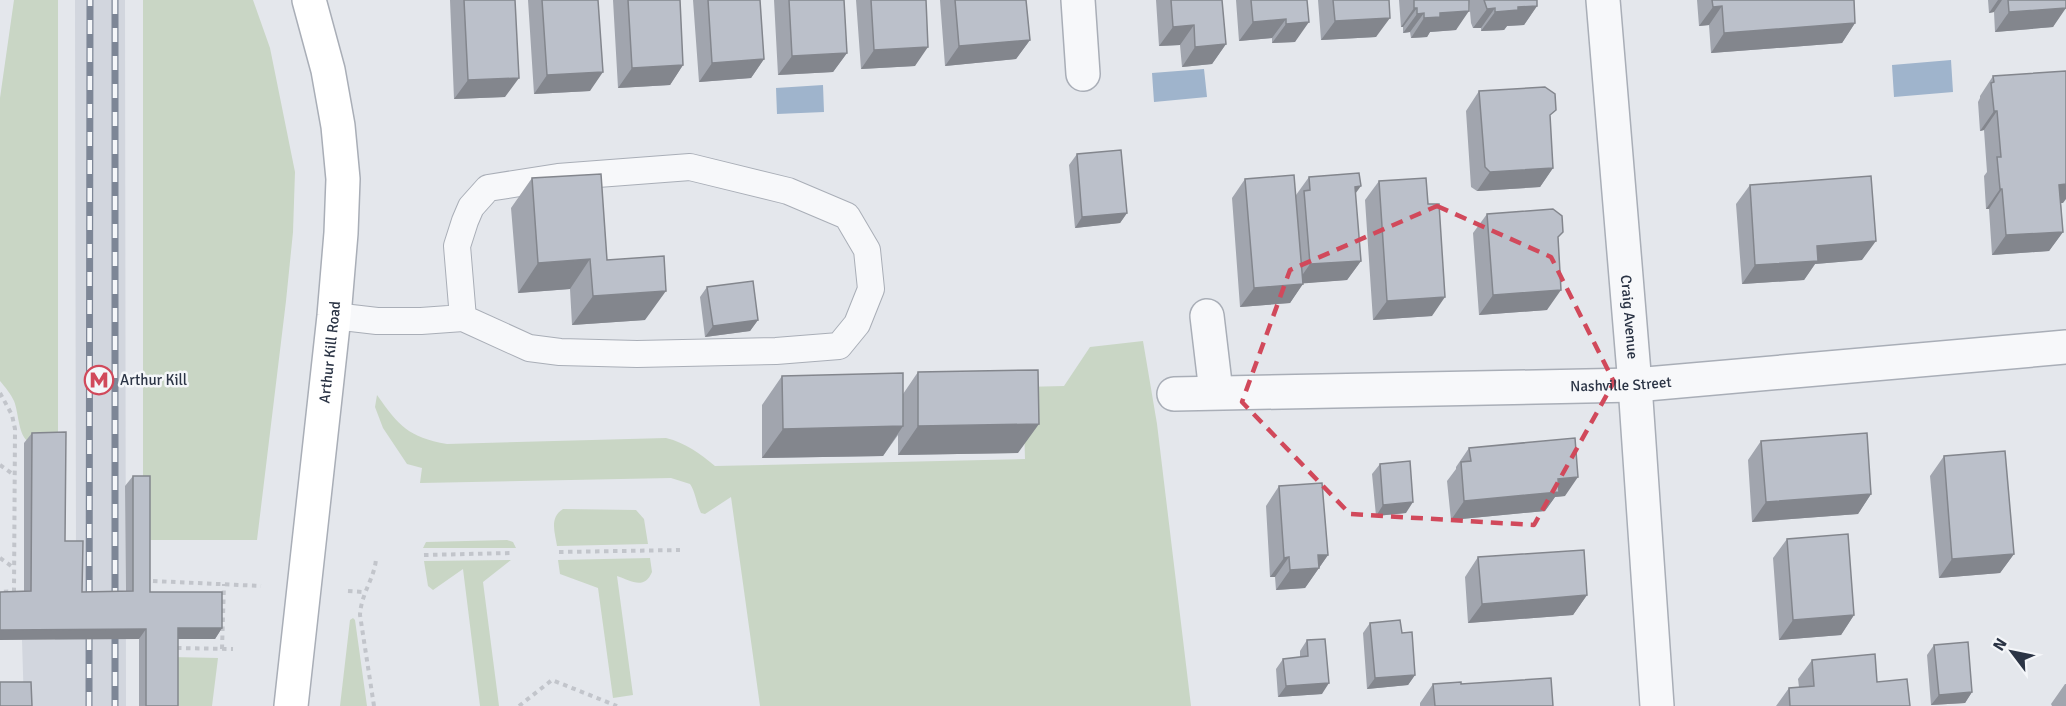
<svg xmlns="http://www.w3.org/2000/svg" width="2066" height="706" viewBox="0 0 2066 706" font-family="Signika,sans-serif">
<rect width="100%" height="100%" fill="#e4e7ec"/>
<!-- built -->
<path fill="#d2d6de" d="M75,0H125L126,706H24L22,640H55L58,615L76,552Z"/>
<!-- green -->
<path fill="#c9d6c5" d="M14,0H58V443C50,443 36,446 29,442C18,436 19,413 14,401C11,394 5,387 0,381V98Z
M143,0H253L270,48L295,172L293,232L286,301L257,540H143Z
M1143,341L1157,424L1191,706H760L731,497L705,514L701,513C696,503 696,493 690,484L671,478L420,483L422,468L407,464L383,428L375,407L377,395C399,426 408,437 447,444L666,438C686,443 699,453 715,466L1025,459L1023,387L1064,386L1090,347Z
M563,509L636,510L644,519L648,544L557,546C555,532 549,518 563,509Z
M507,540L513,542L516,548H423L426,542Z
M650,558L652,572C644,591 630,580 617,576L633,695L613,698L598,588L560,574L558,560Z
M511,560L483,582L499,706H480L463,569L433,590L428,586L424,561Z
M353,618L355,620L367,706H340L350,620Z
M171,657L218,658L212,706H171Z"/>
<!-- water -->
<path fill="#9fb4cc" d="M1951,60L1953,92L1894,97L1892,65Z
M1204,69L1207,97L1154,102L1152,73Z
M823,85L824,112L777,114L776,88Z"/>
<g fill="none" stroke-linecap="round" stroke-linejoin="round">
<!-- lane casing -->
<g stroke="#a9aeb7" stroke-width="28">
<path id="lane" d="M334,316L377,321H421L463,318L529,348L560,352L637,354L776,351L839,346L857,324L871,289L867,250L847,216L788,191L690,167L558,177L488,188L471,207L465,221L457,246L463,318"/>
</g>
<!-- street casing -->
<g stroke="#a9aeb7" stroke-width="36">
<g id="street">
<path d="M1078,0L1083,74"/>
<path id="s1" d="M1603,0L1635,385L1657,706"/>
<path d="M1207,316L1216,392"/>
<path id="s2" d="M1174,394L1635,385L2066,347"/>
</g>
</g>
<!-- secondary casing -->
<g stroke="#a9aeb7" stroke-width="36">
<g id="secondary">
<path id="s3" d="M291,706L334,316L341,233L343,179L338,126L328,70L309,0"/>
</g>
</g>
<!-- path -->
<path stroke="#c2c5cb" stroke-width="4" stroke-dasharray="4.5 4.5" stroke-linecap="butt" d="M0,393L12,415L15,429L14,591L0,592
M0,465L14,475
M559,552L680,550
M424,555L511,553
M0,558L14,568
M153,581L261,586
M348,591L363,592
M177,648L233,649
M222,649L224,584
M374,706L360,615C361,593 376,576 376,557
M519,706L552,680L617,706"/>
<!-- lane -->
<use href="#lane" stroke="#f7f8fa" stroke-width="26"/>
<!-- street -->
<use href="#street" stroke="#f7f8fa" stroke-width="33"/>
<!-- secondary -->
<use href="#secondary" stroke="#fff" stroke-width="33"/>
<!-- rail casing -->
<g stroke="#7d8696" stroke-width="7">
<path id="rail" d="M115,0V706
M89,706L90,0"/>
</g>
<!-- rail -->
<use href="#rail" stroke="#f4f6f9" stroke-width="4.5" stroke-dasharray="14" stroke-linecap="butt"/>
</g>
<!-- wall -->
<path fill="#a1a5ae" d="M450,0H515L505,97L454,99Z
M528,0H598L590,91L534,94Z
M613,0H680L683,65L670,85L618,88Z
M693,0H760L764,59L751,78L699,82Z
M774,0H844L847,53L833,72L778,75Z
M856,0H926L915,66L861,69Z
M940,0H1026L1030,40L1016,59L945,66Z
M1156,0H1222L1226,44L1212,64L1182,67L1180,45L1159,46Z
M1236,0H1307L1295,42L1272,43V38L1239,41Z
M1318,0H1389L1376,37L1321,40Z
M1399,0H1469L1456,30L1430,32L1427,37L1411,38L1410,32L1403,33V27H1401Z
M1469,0H1537V6L1524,25L1507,26L1504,30L1481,31V28H1473L1471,23Z
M1697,0H1854L1855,23L1842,43L1711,53L1709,25L1699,26Z
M1988,0H2066L2053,27L1995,32L1994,12L1989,13Z
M1993,76L2063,203H2061L2063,232L2049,251L1992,255L1989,209H1986L1984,176L1987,172L1984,130L1980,131L1978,102L1980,98V96Z
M1479,91L1550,119L1553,168L1540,187L1477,191L1471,187L1466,111Z
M1077,154L1127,213L1120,223L1075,228L1069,165Z
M1309,177L1355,194L1361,261L1347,280L1303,283L1290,303L1240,307L1232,198L1245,179L1296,195Z
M532,178L607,260L645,320L572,325L570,289L518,293L511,208Z
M1379,181L1432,316L1373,320L1365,200Z
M1750,185L1862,260L1815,264L1804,280L1742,284L1736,204Z
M1487,214L1558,240L1547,310L1479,315L1473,233Z
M707,287L758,320L750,331L705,337L700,297Z
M918,372L1018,453L898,455V435L883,456L762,458V405L782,376L903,394Z
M32,433L65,541L82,592L126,591L125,486L133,476L150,592L222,628L215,639H178V706H139V639L24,591V443Z
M1761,441L1871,494L1858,514L1752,522L1748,460Z
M1469,448L1565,496L1555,497L1545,511L1451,520L1447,481L1456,469V467Z
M1944,456L2014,554L2000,573L1939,578L1930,476Z
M1380,464L1406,513L1376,516L1372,474Z
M1279,486L1328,555L1305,588L1276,590L1275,577H1270L1266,506Z
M1787,539L1854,615L1841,635L1779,640L1773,558Z
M1478,557L1587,595L1573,615L1468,623L1465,577Z
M1370,623L1402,633L1415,675L1408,685L1367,689L1363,633Z
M1307,640L1322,694L1278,697L1276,669L1283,659L1300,657V651Z
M1934,645L1972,692L1965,703L1931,705L1927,655Z
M1812,660L1877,682L1910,706H1776L1789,688L1799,687L1798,679Z
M1433,684H1461L1553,706H1420V703Z
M2065,684H2066V706H2052L2051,704Z"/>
<!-- shaded-wall -->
<path fill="#83868d" d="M1998,0H2002L1994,12L1989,13Z
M1537,6L1524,25L1507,26L1504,30L1481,31L1495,12L1518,7Z
M1722,6L1709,25L1699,26L1713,7Z
M1414,8H1417L1403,27H1401Z
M1495,8L1481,28H1473L1487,9Z
M2066,8L2053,27L1995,32L2009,12Z
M1469,11L1456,30L1430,32L1427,37L1411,38L1424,18L1440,13Z
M1424,13L1410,32L1403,33L1417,14Z
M1390,18L1376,37L1321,40L1335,21Z
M1286,19L1272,38L1239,41L1253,22Z
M1309,22L1295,42L1272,43L1286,24Z
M1855,23L1842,43L1711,53L1724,33Z
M1194,25L1180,45L1159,46L1173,27Z
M1030,40L1016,59L945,66L959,46Z
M1226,44L1212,64L1182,67L1195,47Z
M928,47L915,66L861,69L874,50Z
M847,53L833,72L778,75L792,56Z
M764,59L751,78L699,82L712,63Z
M683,65L670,85L618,88L632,68Z
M603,72L590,91L534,94L547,75Z
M519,78L505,97L454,99L468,80Z
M1994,111H1997L1984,130L1980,131Z
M1553,168L1540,187L1477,191L1490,172Z
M2066,184V199L2063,203L2046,204L2059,185Z
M1361,186L1347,205L1355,187Z
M2000,189H2002L1989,209H1986Z
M1127,213L1120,223L1075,228L1082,217Z
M2063,232L2049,251L1992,255L2006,235Z
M1876,241L1862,260L1815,264L1804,280L1742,284L1755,265L1817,246Z
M590,259L570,289L518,293L538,263Z
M1361,261L1347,280L1296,284L1310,264Z
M1303,284L1290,303L1240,307L1254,288Z
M1561,290L1547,310L1479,315L1493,295Z
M666,291L645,320L572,325L593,296Z
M1445,297L1432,316L1373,320L1387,301Z
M758,320L750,331L705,337L713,326Z
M1039,424L1018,453L898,455L918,426Z
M903,426L883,456L762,458L783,429Z
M1578,477L1565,496L1555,497L1545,511L1451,520L1464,501L1558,479Z
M1871,494L1858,514L1752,522L1766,502Z
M1413,502L1406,513L1376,516L1383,505Z
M2014,554L2000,573L1939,578L1952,559Z
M1318,555H1328L1305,588L1276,590L1290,570Z
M1289,557L1275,577H1270L1284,558Z
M1587,595L1573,615L1468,623L1482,604Z
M1854,615L1841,635L1779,640L1793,620Z
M178,628H222L215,639H170Z
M146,629L139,639L0,640V630Z
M1415,675L1408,685L1367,689L1375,678Z
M1329,683L1322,694L1278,697L1286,686Z
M1972,692L1965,703L1931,705L1939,695Z"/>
<!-- building -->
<path fill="#bbc0ca" stroke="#83868d" stroke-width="1.5" d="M464,0H515L519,78L468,80Z
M542,0H598L603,72L547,75Z
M628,0H680L683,65L632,68Z
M708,0H760L764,59L712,63Z
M789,0H844L847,53L792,56Z
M871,0H926L928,47L874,50Z
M955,0H1026L1030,40L959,46Z
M1171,0H1222L1226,44L1195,47L1194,25L1173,27Z
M1251,0H1307L1309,22L1286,24V19L1253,22Z
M1333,0H1389L1390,18L1335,21Z
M1414,0H1469V11L1440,13V17L1424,18V13L1417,14V8H1414Z
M1484,0H1537V6L1518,7V10L1495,12V8L1487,9Z
M1712,0H1854L1855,23L1724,33L1722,6L1713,7Z
M2008,0H2066V8L2009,12Z
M2066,71V184L2059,185L2063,232L2006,235L2002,189H2000L1997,157H2001L1997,111H1994L1991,83L1994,82L1993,76Z
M1545,87L1555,94L1556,110L1550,115L1553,168L1490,172L1485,167L1479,91Z
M1121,150L1127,213L1082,217L1077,154Z
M1359,173L1361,186L1355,187L1361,261L1310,264L1304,191L1310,190L1309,177Z
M601,174L607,260L664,256L666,291L593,296L590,259L538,263L532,178Z
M1294,175L1303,284L1254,288L1245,179Z
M1871,176L1876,241L1817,246L1818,261L1755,265L1750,185Z
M1426,178L1428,204H1439L1445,297L1387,301L1379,181Z
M1553,209L1562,216L1563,232L1558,237L1561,290L1493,295L1487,214Z
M753,281L758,320L713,326L707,287Z
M1038,370L1039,424L918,426V372Z
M903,373V426L783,429L782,376Z
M66,432L65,541H83L82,592L133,591V476H150V592H222V628H178V706H146V629L0,630V592L31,591L32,433Z
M1867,433L1871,494L1766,502L1761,441Z
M1575,438L1578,477L1558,479L1559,492L1464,501L1461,462L1471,461L1469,448Z
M2005,451L2014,554L1952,559L1944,456Z
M1410,461L1413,502L1383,505L1380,464Z
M1322,483L1328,555H1318L1319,568L1290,570L1289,557L1284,558L1279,486Z
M1848,534L1854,615L1793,620L1787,539Z
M1584,550L1587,595L1482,604L1478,557Z
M1400,620L1402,633L1412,632L1415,675L1375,678L1370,623Z
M1325,639L1329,683L1286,686L1283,659L1308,656L1307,640Z
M1968,642L1972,692L1939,695L1934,645Z
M1875,654L1877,682L1907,679L1910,706H1790L1789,688L1814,686L1812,660Z
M1551,678L1553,706H1435L1433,684L1461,682V684Z
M0,682H31L32,706H0Z"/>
<!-- marked area -->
<path fill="none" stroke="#d1495b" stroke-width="4.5" stroke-dasharray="12 8" stroke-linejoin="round" d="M1437,206L1551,257L1614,382L1534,525L1350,514L1242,402L1290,270Z"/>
<!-- icons -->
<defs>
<g id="metro-ring" transform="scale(1.5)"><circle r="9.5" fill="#f4f6f9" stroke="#d1495b" stroke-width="1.5"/><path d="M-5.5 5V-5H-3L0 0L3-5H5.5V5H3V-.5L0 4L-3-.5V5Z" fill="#d1495b"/></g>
</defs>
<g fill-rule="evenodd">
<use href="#metro-ring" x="99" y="380"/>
</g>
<g text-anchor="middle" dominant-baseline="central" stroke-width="5" stroke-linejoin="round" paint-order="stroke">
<!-- street labels -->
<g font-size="15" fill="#2b3445" stroke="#f4f6f9">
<text stroke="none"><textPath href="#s1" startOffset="318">Craig Avenue</textPath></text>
<text stroke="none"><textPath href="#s3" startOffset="356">Arthur Kill Road</textPath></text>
<text stroke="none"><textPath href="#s2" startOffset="447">Nashville Street</textPath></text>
</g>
<!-- poi labels -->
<g font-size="15" fill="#2b3445" stroke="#f4f6f9" text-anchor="start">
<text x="120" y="380">Arthur Kill</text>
</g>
</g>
<!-- north arrow -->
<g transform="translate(2012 652) rotate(302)" stroke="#f4f6f9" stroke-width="4.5" paint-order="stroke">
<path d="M0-4.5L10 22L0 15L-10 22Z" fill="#2b3445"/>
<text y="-9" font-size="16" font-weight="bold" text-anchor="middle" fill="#2b3445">N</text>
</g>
</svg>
